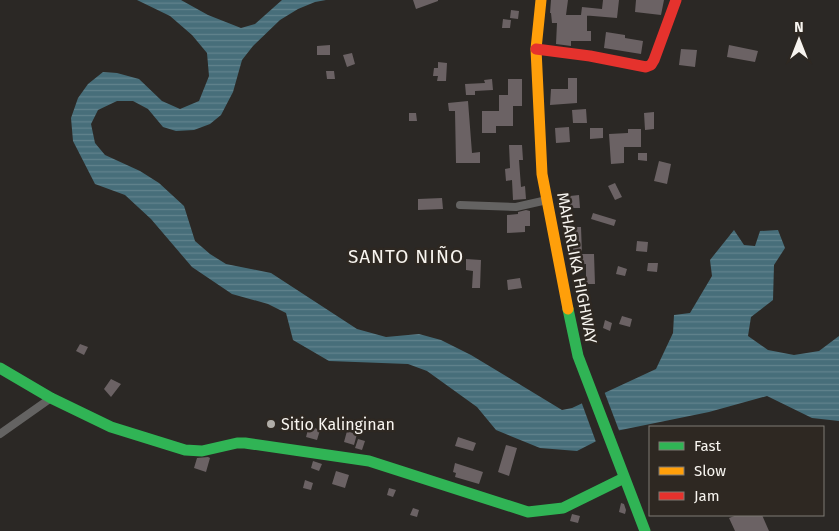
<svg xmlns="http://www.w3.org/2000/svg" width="839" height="531" viewBox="0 0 839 531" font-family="'Fira Sans',sans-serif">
<defs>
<pattern id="water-rules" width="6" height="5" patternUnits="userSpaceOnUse" patternTransform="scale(1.25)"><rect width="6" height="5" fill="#476e7a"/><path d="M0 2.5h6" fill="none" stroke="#62838d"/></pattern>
</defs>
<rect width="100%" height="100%" fill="#2b2825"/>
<!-- water -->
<path fill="url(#water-rules)" d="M137,0H181L208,15L241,28L255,24L282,0H326L315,2L298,9L280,20L253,46L242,60L233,92L221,115L210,124L194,130L176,131L163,127L148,109L133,101H117L98,110L91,124L95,143L105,155L140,171L159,183L184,206L195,241L210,254L226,264L271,273L357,329L386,337L419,334L441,340L471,355L562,410L572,408L656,369L673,333L674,315L690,313L712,276L710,260L734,230L744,245L755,246L760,231L778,230L785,248L774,265L773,300L751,317L748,336L768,350L794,355L819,351L839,336V421L812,418L767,396L709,412L616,431L577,451L540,448L496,430L477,407L427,371L408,364L329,361L293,340L286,313L268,304L232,294L192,267L151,219L125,195L95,184L73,141L71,118L78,98L88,84L103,72L117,73L139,79L162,101L180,109L199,101L209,76L207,53L192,35L170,16Z"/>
<!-- pier -->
<path fill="#2b2825" d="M604,391L620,433L596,442L581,401Z"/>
<!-- building -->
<path fill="#6b6264" d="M413,0H438V1L416,9Z
M551,0H568L566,15H587V31H591V41H571V46L556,44L557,23H552L551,13H550Z
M603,0H619L617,18L581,15L582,7L602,9Z
M636,0H664L661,15L635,12Z
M511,10L519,11L518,19L510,18Z
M503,19L511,20L510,28H502Z
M606,32L625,35V38L643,41L641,54L604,48Z
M330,45V55H317V46Z
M729,45L758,51L755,62L727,57Z
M681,49L697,50L695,67L679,65Z
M352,53L355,64L347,67L343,55Z
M438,62L447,63L446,81H437L438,76H433L434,68H438Z
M326,71H334L335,79H327Z
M568,78H577V103L550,105L551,89H568Z
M492,79L493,90L475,91V95H466L465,84L485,83L484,80Z
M508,79H522V106H513V126H496V133H482V111H499V95H508Z
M468,101L472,153L480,152V163H456L455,111H449L448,103Z
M586,109L587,123H573L572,110Z
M654,112V129L645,130L644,113Z
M409,113H416L417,121H409Z
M569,127L570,142L556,143L555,128Z
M590,128H603V138L590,139Z
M628,129H641V147H624V163L611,164L609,134L628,133Z
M509,145H522L523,160H519L521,187L525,186L526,199L513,200L512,180L506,181L505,169L510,168Z
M638,153H647V161L638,160Z
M659,161L671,164L667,184L654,181Z
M615,183L622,197L615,200L608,186Z
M579,195L580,208H570V196Z
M442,198L443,209L418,210V199Z
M526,210L530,211V226H525V232L507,233V215L518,214V212Z
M593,213L616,220L614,226L591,219Z
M568,227H581L582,254H594L595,284H586V264L574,265L573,248H567Z
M637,241L648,242L647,252L636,251Z
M466,259L481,260L480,288H472L473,271L466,270Z
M648,263H658L657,272L647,271Z
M618,266L627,269L625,276L616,274Z
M520,278L522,288L508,290L507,280Z
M622,316L632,319L630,327L619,324Z
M605,320L612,323L610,331L603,328Z
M80,344L88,347L84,355L76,351Z
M111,379L121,384L111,397L104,389Z
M309,426L320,430L317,440L306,437Z
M347,431L357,434L354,445L344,442Z
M458,437L476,443L473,451L455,446Z
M358,439L365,441L362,450L355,448Z
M506,445L517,448L509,476L498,472Z
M208,457L210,458L206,472L194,468L197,458Z
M313,461L322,464L319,471L311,468Z
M455,463L483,472L479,484L455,477L456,473L453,472Z
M336,471L349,475L345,488L332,484Z
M305,480L313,483L311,490L303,488Z
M389,488L396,490L393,497L387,495Z
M621,503L624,504L626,510L625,514L619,512Z
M413,508L419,510L417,517L410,515Z
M572,514L580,516L578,523L570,521Z
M737,515H762L769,531H735L729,518Z"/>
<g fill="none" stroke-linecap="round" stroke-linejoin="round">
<!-- street -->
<path stroke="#646362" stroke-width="8" d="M460,205L516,207L547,200
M0,434L51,398"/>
<!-- fast -->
<path stroke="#30b455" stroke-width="11" d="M568,309L578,356L645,531
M0,368L51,398L111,427L185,450L202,451L237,443H245L369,461L528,512L563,508L624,478"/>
<!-- slow -->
<path stroke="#ff9f0a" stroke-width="11" d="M541,0L536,49L542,174L568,309"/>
<!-- jam -->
<path stroke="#e5322d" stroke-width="11" d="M536,49L590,56L646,67L651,65L654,60L676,0"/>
</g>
<!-- markers -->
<circle fill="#b0ada8" stroke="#2e2822" stroke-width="2" cx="271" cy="424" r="5"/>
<g text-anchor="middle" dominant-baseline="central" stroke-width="5" stroke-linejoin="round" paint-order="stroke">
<!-- street labels -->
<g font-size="16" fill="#f7f4ef" stroke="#2e2822">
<text transform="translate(577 268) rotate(79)">MAHARLIKA HIGHWAY</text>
</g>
<!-- poi labels -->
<g font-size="16" fill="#f7f4ef" stroke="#2e2822" text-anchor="start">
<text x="281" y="424">Sitio Kalinginan</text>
</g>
<!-- quarter labels -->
<g font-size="19" letter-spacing="1" fill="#f7f4ef" stroke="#2e2822">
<text x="406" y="256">SANTO NIÑO</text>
</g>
</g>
<!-- legend -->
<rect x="649" y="426" width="175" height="90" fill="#2e2822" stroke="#7e7a74"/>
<rect x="659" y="442" width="25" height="8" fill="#30b455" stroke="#7e7a74"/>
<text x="694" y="451" font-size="15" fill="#f7f4ef">Fast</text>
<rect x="659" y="467" width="25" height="8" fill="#ff9f0a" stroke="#7e7a74"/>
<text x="694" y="476" font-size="15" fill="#f7f4ef">Slow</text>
<rect x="659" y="492" width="25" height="8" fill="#e5322d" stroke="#7e7a74"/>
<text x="694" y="501" font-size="15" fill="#f7f4ef">Jam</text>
<!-- north arrow -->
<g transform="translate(799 40)" stroke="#2e2822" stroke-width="4" paint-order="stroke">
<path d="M0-4L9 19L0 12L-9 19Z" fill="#f7f4ef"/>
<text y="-8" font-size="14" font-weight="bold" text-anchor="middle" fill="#f7f4ef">N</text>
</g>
</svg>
